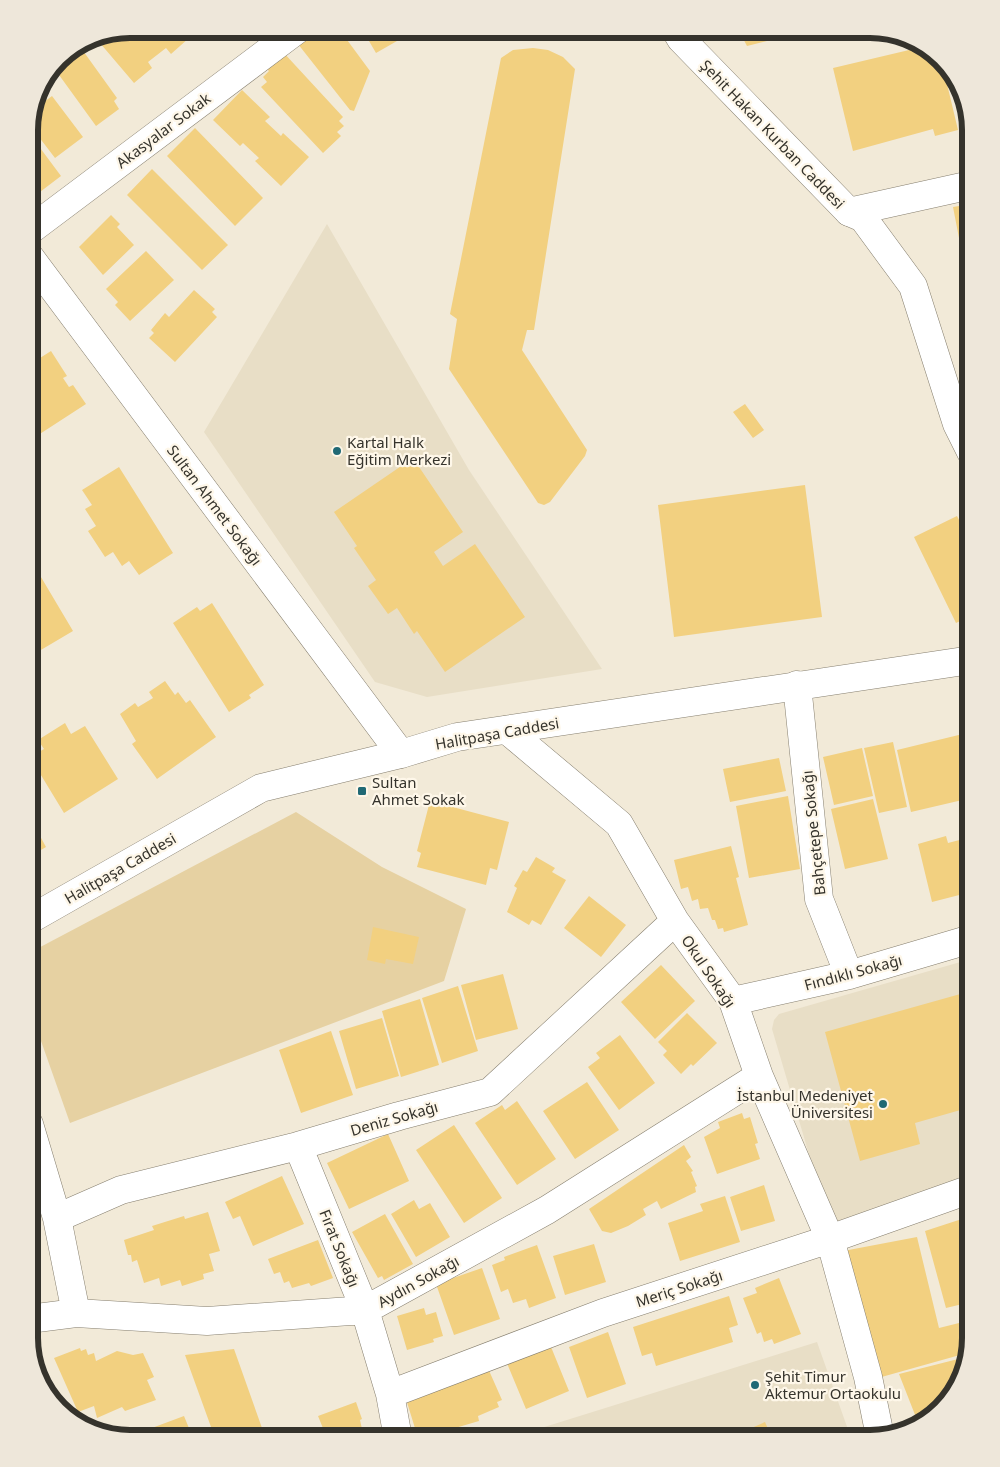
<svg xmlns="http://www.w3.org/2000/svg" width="1000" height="1467" viewBox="0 0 1000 1467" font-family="'Noto Sans',sans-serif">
<rect width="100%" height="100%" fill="#f2ead8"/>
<!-- built -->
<path fill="#e8dec6" d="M327,224L469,470L602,669L427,697L375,682L204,432Z
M971,959V1180L836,1227L829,1222L772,1029L774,1020L779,1014Z
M817,1342L851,1438H542L538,1429Z"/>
<!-- green -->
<path fill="#e6d1a2" d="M296,812L382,867L466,909L444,981L70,1123L29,1007V953Z"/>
<!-- building -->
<path fill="#f2d080" d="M130,29H182L189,38L171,54L166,48L148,62L152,68L134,83L94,36Z
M308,29H339L370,71L354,111L350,110L294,39Z
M362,29H418L376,53Z
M738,29H768L771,40L747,46Z
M926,46L942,63L958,130L935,136L933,129L853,151L833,68Z
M81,48L117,98L114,101L119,109L96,126L54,68Z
M533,48L548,50L563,57L575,69L534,330H527L522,350L587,450L585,456L550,502L544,505L538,503L449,369L457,319L450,314L501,58L513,50Z
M283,52L343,117L339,121L344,126L337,132L341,136L323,153L261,87L267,82L263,77L269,71L266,68Z
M242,90L270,117L265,121L281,136L283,133L309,157L281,186L255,161L259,158L243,143L240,146L213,120Z
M52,96L83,137L55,158L29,124L32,111Z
M195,128L263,198L235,226L167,156Z
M29,133L61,176L36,195L29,186Z
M152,169L228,245L202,270L127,195Z
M971,204V268L965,269L953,207Z
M111,215L120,224L117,227L134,245L103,275L79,247Z
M146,251L174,280L130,321L115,305L118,302L106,289Z
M194,290L215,309L212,312L217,317L175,362L149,338L154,333L151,330L165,313L169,317Z
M51,351L67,376L63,378L69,387L73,385L86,404L29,441V365Z
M745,404L764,430L753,438L733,412Z
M413,458L463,532L434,552L443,566L475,544L525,617L445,672L417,631L414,634L397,608L388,614L368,586L376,580L354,548L357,546L334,512Z
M119,467L173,553L139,575L129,561L122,566L113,552L105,557L88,531L96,526L85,509L92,505L82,490Z
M805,485L822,617L674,637L658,505Z
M957,516L968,537L971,535V616L956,623L914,537Z
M38,572L73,631L29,657V578Z
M212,603L264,685L249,695L251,698L229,712L173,623L197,607L200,611Z
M165,681L175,695L178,692L186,703L190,700L216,737L157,779L132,744L136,741L120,714L135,703L138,707L153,698L149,692Z
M65,723L71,734L85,726L118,779L64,813L30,757L44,749L38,740Z
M971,732V798L911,812L897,750Z
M893,742L907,807L879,813L864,748Z
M862,748L873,796L834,805L823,757Z
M779,758L786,791L730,802L723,769Z
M788,796L800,869L749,878L736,806Z
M873,799L888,859L845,869L831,809Z
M430,801L509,822L497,870L490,868L486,885L417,867L421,853L417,851Z
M29,816L46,847L29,857Z
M971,819V836H970L967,820Z
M946,836L948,843L967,838L971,853V892L932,902L918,844Z
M731,846L739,877L736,878L748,925L724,932L723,928L718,929L715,920H712L708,908L700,909L698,899L692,901L688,887L681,889L674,860Z
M536,857L555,868L552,872L566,880L541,925L532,920L529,925L507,912L517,888L514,886L523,870L527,872Z
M589,896L626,925L601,957L564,928Z
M373,927L419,937L413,964L386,959L385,964L367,960Z
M661,965L695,1001L655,1039L621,1002Z
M503,974L518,1029L476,1040L461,985Z
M458,986L478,1051L442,1063L422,998Z
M971,991V1107L915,1123L920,1144L860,1161L825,1032Z
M420,999L439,1065L401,1077L382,1011Z
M687,1013L717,1043L693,1066L691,1064L681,1074L663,1055L667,1051L658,1042Z
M382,1018L399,1076L356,1089L339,1031Z
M331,1031L353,1095L301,1113L279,1050Z
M620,1035L655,1083L619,1110L588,1067L600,1058L596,1053Z
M587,1082L619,1130L575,1159L543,1111Z
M517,1101L556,1159L517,1185L475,1123L502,1105L505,1110Z
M742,1113L744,1119L750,1117L758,1143L755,1144L760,1159L717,1174L704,1137L720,1128L718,1122Z
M454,1125L502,1198L464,1223L416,1150Z
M388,1134L409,1181L349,1209L327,1163Z
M684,1145L691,1157L686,1161L693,1171L691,1172L697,1186L695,1187L696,1192L661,1209L657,1201L643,1209L646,1215L628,1226L611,1233L602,1231L589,1209Z
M282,1176L304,1224L253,1246L240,1216L233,1219L225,1202Z
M764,1185L775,1221L741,1231L730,1197Z
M725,1196L740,1242L680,1261L668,1223L703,1211L700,1204Z
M414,1200L419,1209L430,1203L450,1237L416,1257L391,1214Z
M208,1212L220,1251L209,1254L214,1271L203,1274L204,1279L182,1286L180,1280L161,1286L159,1278L144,1283L137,1260L132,1262L131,1255H128L124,1240L154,1230L152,1226L184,1216L185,1219Z
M385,1214L413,1264L384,1280L382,1276L378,1278L352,1232Z
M971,1216V1302L946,1308L925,1231Z
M917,1237L939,1328L971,1320V1337L967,1353L878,1378L838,1252Z
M318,1240L333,1278L311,1286L309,1283L292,1288L289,1281L284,1283L280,1272L274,1274L268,1259Z
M594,1244L606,1282L565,1295L553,1256Z
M537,1245L556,1298L529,1308L526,1299L513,1303L508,1289L501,1292L492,1265L505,1260L504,1257Z
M482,1268L500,1319L454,1335L436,1284Z
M779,1278L801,1334L774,1344L772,1339L764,1342L761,1332L757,1334L743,1298L757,1293L755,1288Z
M729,1296L738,1325L729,1328L733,1342L656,1366L652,1353L642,1356L633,1327Z
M424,1308L426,1315L436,1312L443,1336L433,1339L434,1342L407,1350L397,1316Z
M608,1332L626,1384L587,1398L569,1347Z
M549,1342L569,1391L526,1409L506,1361Z
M80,1348L81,1351L86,1349L88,1355L94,1353L96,1361L117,1351L133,1355L143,1353L154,1377L147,1380L156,1400L125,1411L122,1407L97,1418L94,1406L78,1412L54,1358Z
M234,1349L262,1428L236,1438H215L185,1355Z
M966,1357L958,1388L919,1425L899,1374Z
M487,1366L502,1400L497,1402L499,1407L478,1416L479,1421L445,1431L446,1438H418L406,1399Z
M356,1402L362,1419L360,1420L364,1438H327L318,1416Z
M184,1416L193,1438H125Z
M765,1422L772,1438H729Z
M306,1429L310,1438H284Z"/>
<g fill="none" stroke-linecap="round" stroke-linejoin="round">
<!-- minor casing -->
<g stroke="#867f6f" stroke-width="29">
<path id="minor" d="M849,212L971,185
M29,231L298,29
M29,256L401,754
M797,685L819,899L849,975
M507,730L619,824L675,921L733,1001L759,1076L830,1239L868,1377L880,1436
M733,1001L849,975L971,939
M29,1124L57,1218L76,1313
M298,1146L365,1310L390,1394L398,1438
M57,1218L121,1190L298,1146L399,1116L490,1092L675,921
M29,1319L76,1313L207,1321L365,1310L547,1210L759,1076
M390,1394L603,1313L830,1239L971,1189"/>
</g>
<!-- tertiary casing -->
<g stroke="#867f6f" stroke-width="29">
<path id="tertiary" d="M675,29L681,39L849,212L863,218L913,286L957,424L971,452
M29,920L261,788L401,754L457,737L971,660"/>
</g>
<!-- minor -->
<use href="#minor" stroke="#fff" stroke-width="28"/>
<!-- tertiary -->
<use href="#tertiary" stroke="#fff" stroke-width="28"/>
</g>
<!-- markers -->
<g fill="#206974" stroke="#fef7e9" stroke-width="2">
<circle cx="337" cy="451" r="5"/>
<rect x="357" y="786" width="10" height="10" rx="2.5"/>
<circle cx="883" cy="1104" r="5"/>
<circle cx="755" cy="1385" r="5"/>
</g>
<g text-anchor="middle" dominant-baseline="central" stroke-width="4.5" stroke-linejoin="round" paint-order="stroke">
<!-- street labels -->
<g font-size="15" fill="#35332c" stroke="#fef7e9">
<text transform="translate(163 130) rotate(-37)">Akasyalar Sokak</text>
<text transform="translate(773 134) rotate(46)">Şehit Hakan Kurban Caddesi</text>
<text transform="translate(215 505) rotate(53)">Sultan Ahmet Sokağı</text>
<text transform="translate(497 733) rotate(-10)">Halitpaşa Caddesi</text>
<text transform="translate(813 833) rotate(-96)">Bahçetepe Sokağı</text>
<text transform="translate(120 868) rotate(-30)">Halitpaşa Caddesi</text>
<text transform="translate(709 971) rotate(56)">Okul Sokağı</text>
<text transform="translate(853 972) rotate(-15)">Fındıklı Sokağı</text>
<text transform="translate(394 1118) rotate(-16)">Deniz Sokağı</text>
<text transform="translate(340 1248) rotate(68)">Fırat Sokağı</text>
<text transform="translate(418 1281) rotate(-29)">Aydın Sokağı</text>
<text transform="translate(679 1288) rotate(-18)">Meriç Sokağı</text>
</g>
<!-- poi labels -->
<g font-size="15" fill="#35332c" stroke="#fef7e9" text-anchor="start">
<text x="347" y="442">Kartal Halk<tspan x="347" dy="17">Eğitim Merkezi</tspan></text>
<text x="372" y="782">Sultan<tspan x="372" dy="17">Ahmet Sokak</tspan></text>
<text x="873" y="1095" text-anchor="end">İstanbul Medeniyet<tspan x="873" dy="17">Üniversitesi</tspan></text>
<text x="765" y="1376">Şehit Timur<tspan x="765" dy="17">Aktemur Ortaokulu</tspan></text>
</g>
</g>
<!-- crop -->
<path d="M0 0H1000V1467H0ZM130 38H870A92 92 0 0 1 962 130V1338A92 92 0 0 1 870 1430H130A92 92 0 0 1 38 1338V130A92 92 0 0 1 130 38Z" fill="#eee7da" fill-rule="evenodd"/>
<path fill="none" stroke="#35332c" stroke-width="6" d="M130 38H870A92 92 0 0 1 962 130V1338A92 92 0 0 1 870 1430H130A92 92 0 0 1 38 1338V130A92 92 0 0 1 130 38Z"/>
</svg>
